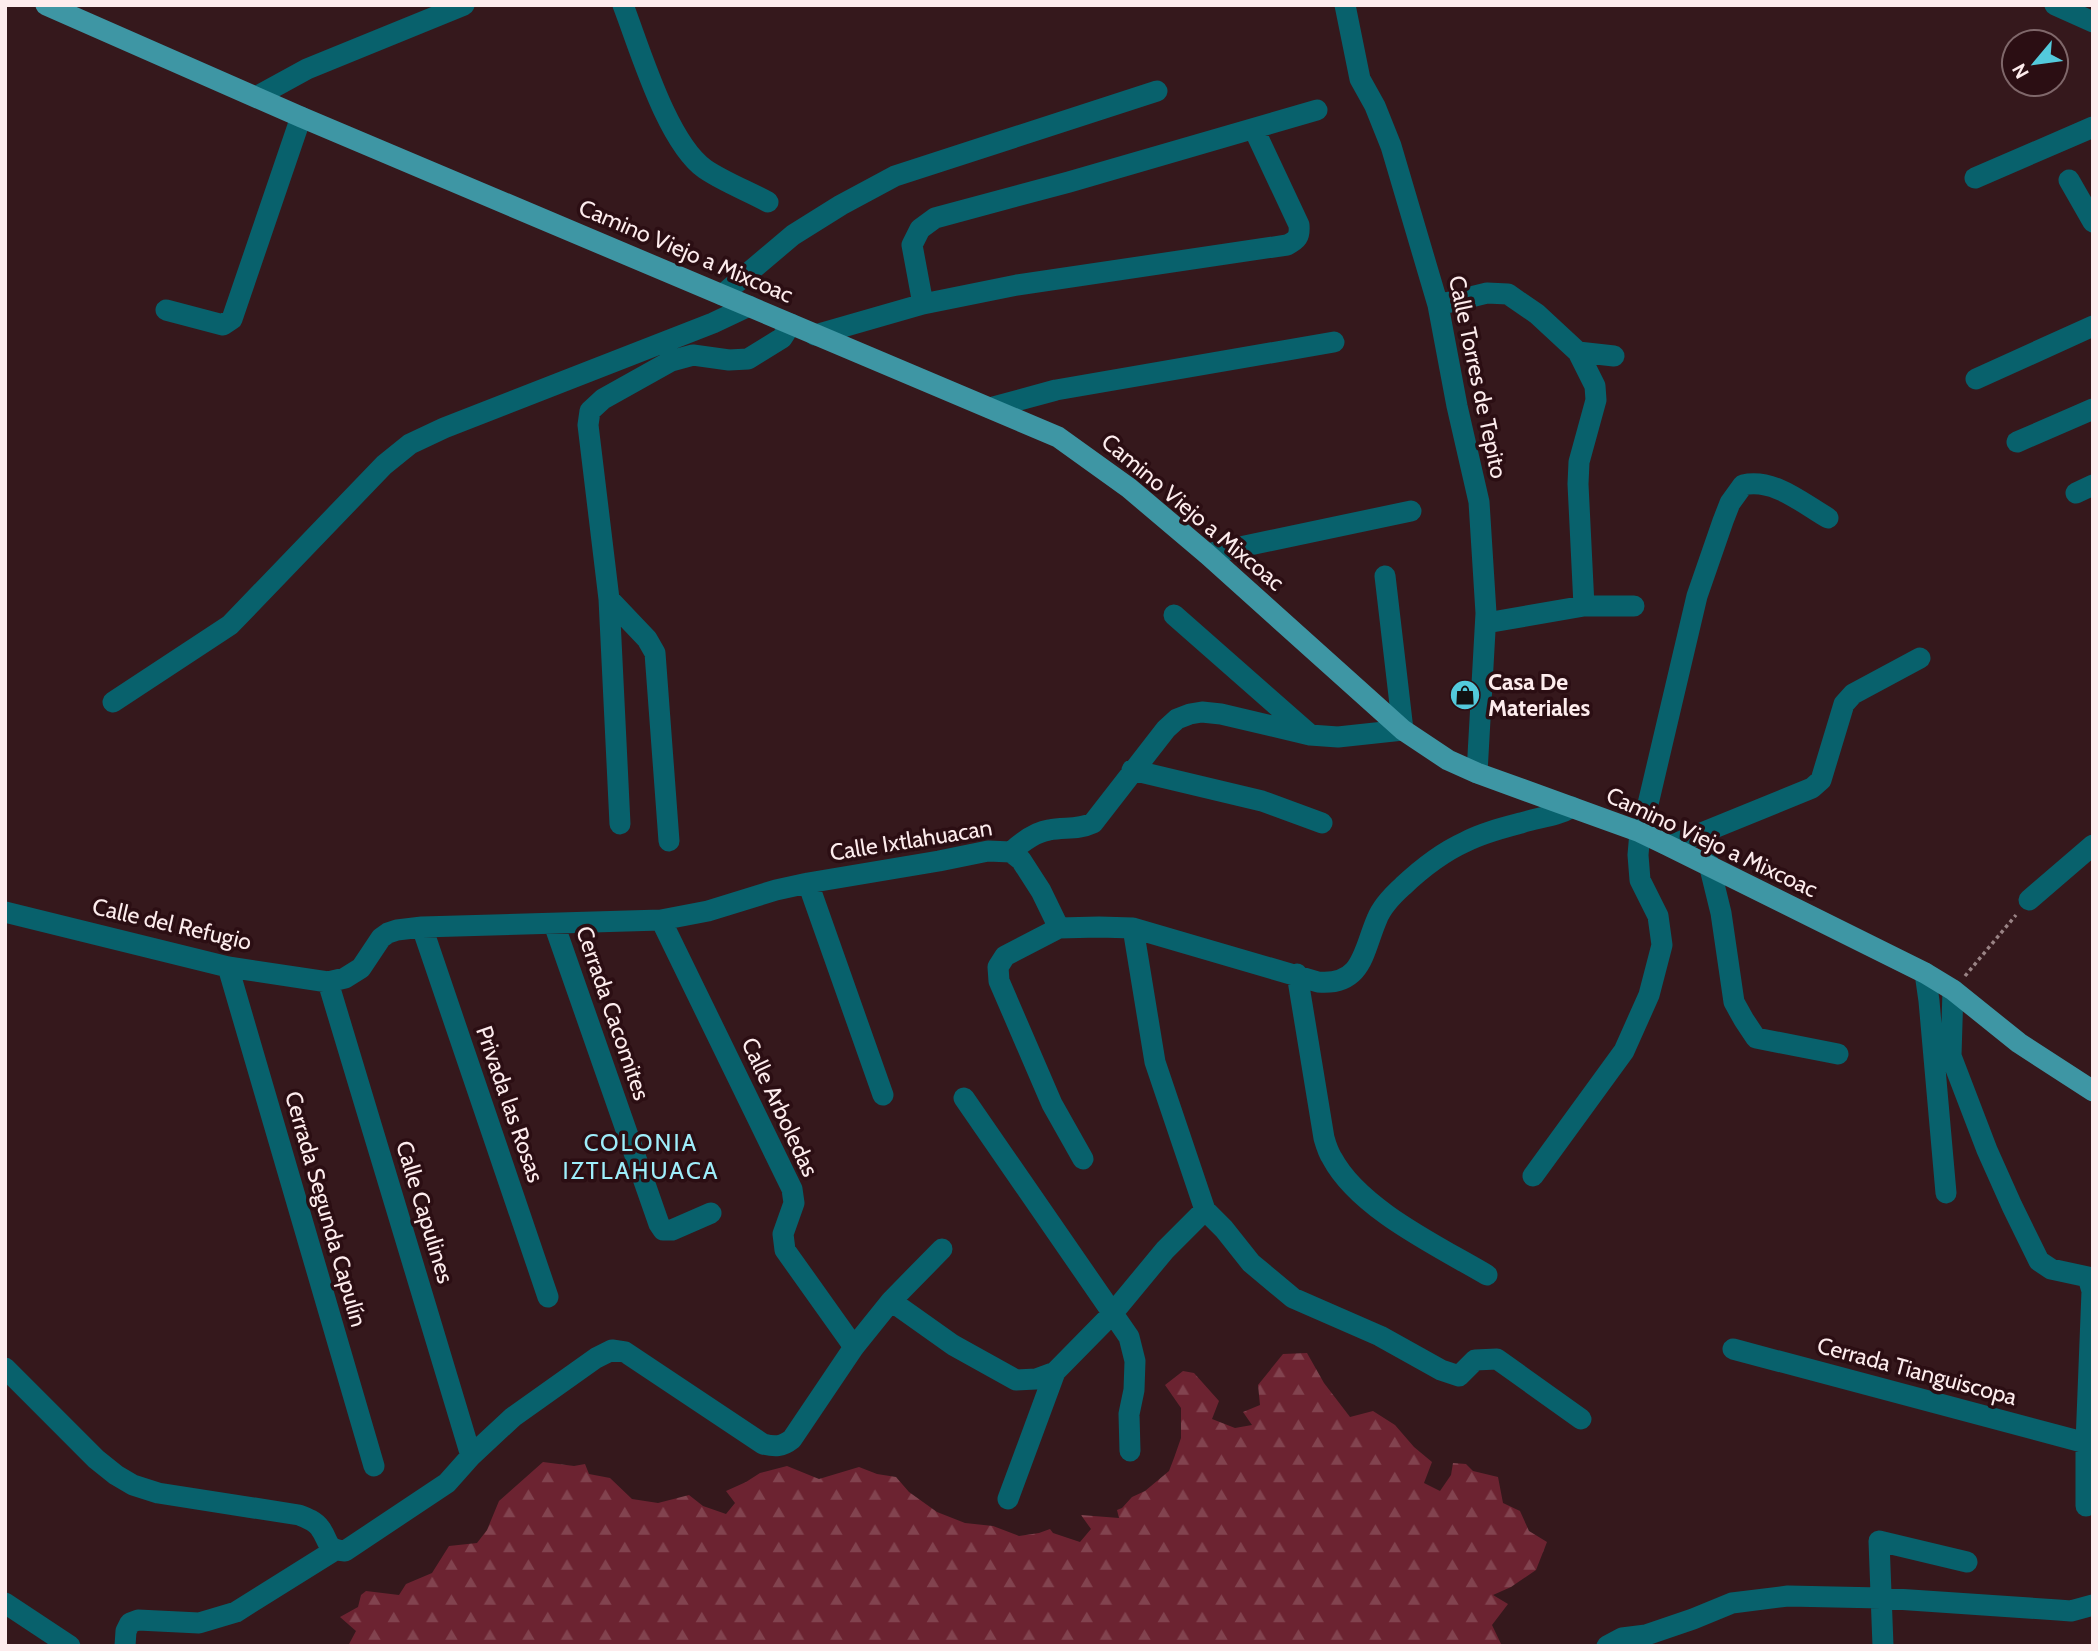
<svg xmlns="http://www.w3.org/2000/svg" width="2098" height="1651" viewBox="0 0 2098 1651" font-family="Cabin,sans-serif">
<defs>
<pattern id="forest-firs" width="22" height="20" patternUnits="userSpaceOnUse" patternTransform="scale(1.75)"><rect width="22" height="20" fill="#6c2331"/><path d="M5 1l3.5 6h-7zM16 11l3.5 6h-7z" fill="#82434f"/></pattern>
</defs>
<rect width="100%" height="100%" fill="#35181c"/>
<!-- forest -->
<path fill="url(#forest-firs)" d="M1307,1353L1324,1383L1350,1417L1373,1411L1395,1425L1414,1447L1432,1462L1424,1483L1440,1491L1451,1475L1453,1463L1466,1464L1473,1471L1498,1477L1503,1503L1520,1511L1529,1531L1547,1542L1536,1570L1511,1587L1493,1595L1508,1604L1492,1625L1502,1646H348L356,1631L340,1617L358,1607L361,1595L366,1591L399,1595L406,1584L432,1573L449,1546L477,1543L487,1530L499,1501L543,1462L574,1466L585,1464L589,1474L610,1478L632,1499L658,1503L689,1495L703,1506L726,1514L735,1503L726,1491L746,1482L760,1473L787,1466L819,1479L859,1467L877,1474L896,1477L909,1492L937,1512L965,1523L993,1526L1019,1536L1039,1533L1050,1529L1053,1533L1080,1542L1091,1529L1081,1515L1119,1518L1117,1510L1122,1508L1132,1497L1145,1491L1169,1471L1174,1458L1181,1438V1408L1165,1385L1183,1371L1194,1373L1219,1401L1212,1419L1235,1428L1252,1425L1243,1412L1260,1405L1258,1385L1283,1354Z"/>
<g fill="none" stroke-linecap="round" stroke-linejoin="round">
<!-- path -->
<path stroke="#9a8385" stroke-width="3.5" stroke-dasharray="3.5 3.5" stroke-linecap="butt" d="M1965,976L2016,915"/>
<!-- minor -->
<path stroke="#08616c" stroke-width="21" d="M623,5C640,49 667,142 705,169C724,182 748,191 768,202
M1345,5L1360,79L1375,106L1391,146L1438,305L1457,406L1479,502L1486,613L1477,773
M2055,5L2093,22
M256,97L307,69L464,5
M1975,178L2093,127
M2069,180L2093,222
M722,295L793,235L841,205L895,176L1157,91
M923,304L912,245L920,229L935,218L1069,182L1317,110
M1438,305L1487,293L1508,294L1537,314L1578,352L1614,356
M166,310L223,325L232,319L301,117
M815,335L923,304L1017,285L1287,245C1297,240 1300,237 1299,225L1254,129
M1976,379L2093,326
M990,408L1056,390L1334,342
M2017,442L2093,409
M2076,493L2093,485
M1207,554L1411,511
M609,599L647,639L655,653L669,841
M1584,606H1634
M1174,615L1308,733
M1486,623L1584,606L1578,484L1579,462L1596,400L1595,386L1578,352
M113,702L230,625L384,465L410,444L444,428L713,323L749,306
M1132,770L1262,801L1322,823
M620,824L609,599L588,425L590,411L603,399L671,361L693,355L729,360L748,359L782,338L791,324
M1665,844L1677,843L1812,788L1821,780L1844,704L1853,694L1920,658
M1011,852C1022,842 1035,832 1049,830C1065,827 1078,830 1093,823L1166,729L1177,719L1190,714L1202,712L1221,714L1310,735L1338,737L1403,730L1385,576
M1709,864L1721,913L1734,1002L1744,1020L1756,1038L1838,1054
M808,883L883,1095
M2029,900L2093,845
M5,912L228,967L328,982L345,978L361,968L381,938L388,933L397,930L422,927L661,920L708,911L776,890L808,883L939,861L988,851L1011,852L1021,860L1041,891L1059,928
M661,920L792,1189L794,1203L783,1234L785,1250L854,1347
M554,924L659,1224L663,1230H672L711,1213
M422,927L548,1297
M1133,928L1155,1062L1205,1210L1224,1229L1251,1263L1293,1298L1380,1336L1441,1370L1459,1376L1475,1360L1497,1359L1581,1419
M228,967L374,1466
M1925,973L1929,1001L1946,1193
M1297,974L1324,1138C1326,1145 1328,1152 1332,1158C1359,1209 1438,1246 1487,1275
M328,982L471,1456
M1953,990L1951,1056L1987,1150L2012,1206L2039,1261L2051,1269L2088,1277L2092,1291L2086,1443V1506
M964,1098L1129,1337L1135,1361L1134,1390L1129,1414L1130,1451
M1083,1159L1052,1104L999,981L998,967L1005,956L1059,928L1099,927L1133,928L1318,982C1363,986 1363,951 1377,919C1382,906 1393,895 1403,886C1421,869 1443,852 1465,842C1482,833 1502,828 1521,823C1539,817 1556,817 1572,807
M1533,1176L1624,1051L1649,995L1662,945L1658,916L1640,880L1638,855L1640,832L1644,821L1697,596L1723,521L1730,503L1743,485C1774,478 1802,503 1828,518
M891,1301L953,1345L1016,1380L1036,1379L1055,1372
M1733,1349L2086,1443
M5,1368L96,1459L116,1475L133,1485L158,1493L299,1515C307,1518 315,1521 320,1528C330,1541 324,1549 345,1551L447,1483L471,1456L513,1417L596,1358L612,1350L625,1352L763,1444C775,1447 782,1447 792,1439L854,1347L891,1301L942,1249
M1008,1499L1055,1372L1112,1314L1165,1250L1205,1210
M5,1603L70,1646
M125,1646L126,1631L130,1623L138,1620L199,1623L236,1612L335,1550
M1607,1646L1622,1638L1646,1635L1693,1619L1732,1603L1788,1596L1881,1598L2058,1610L2071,1611L2093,1605
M1883,1646L1879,1541L1967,1562"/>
<!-- major -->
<path stroke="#3e96a4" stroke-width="21" d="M46,5L301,117L1058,437L1129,488L1207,554L1403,730L1448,760L1477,773L1640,832L1665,844L1925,973L1953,990L2019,1043L2093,1091"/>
</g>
<!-- icons -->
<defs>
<g id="shop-disc" transform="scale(1.575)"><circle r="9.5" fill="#53cadc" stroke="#2b0e13"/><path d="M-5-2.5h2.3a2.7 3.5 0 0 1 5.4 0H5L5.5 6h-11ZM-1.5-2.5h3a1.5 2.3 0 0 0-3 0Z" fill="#111"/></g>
</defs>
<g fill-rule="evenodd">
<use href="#shop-disc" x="1465" y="695"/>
</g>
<g text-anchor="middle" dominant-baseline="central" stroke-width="7" stroke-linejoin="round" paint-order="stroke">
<!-- street labels -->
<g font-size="23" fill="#fdeced" stroke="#2b0e13">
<text transform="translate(686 251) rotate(23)">Camino Viejo a Mixcoac</text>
<text transform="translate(1478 377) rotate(78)">Calle Torres de Tepito</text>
<text transform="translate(1193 512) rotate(40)">Camino Viejo a Mixcoac</text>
<text transform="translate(911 840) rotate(-9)">Calle Ixtlahuacan</text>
<text transform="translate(1712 842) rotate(25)">Camino Viejo a Mixcoac</text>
<text transform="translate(172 924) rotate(13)">Calle del Refugio</text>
<text transform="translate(613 1013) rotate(71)">Cerrada Cacomites</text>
<text transform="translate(510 1104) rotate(71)">Privada las Rosas</text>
<text transform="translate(780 1107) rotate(65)">Calle Arboledas</text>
<text transform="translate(326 1209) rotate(74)">Cerrada Segunda Capulín</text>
<text transform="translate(425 1212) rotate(73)">Calle Capulines</text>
<text transform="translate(1917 1371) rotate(15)">Cerrada Tianguiscopa</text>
</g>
<!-- poi labels -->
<g font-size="23" font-weight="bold" fill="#fdeced" stroke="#2b0e13" text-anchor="start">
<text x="1488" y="682">Casa De<tspan x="1488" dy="26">Materiales</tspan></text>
</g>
<!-- neighbourhood labels -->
<g font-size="24" letter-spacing="2" fill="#9eeefb" stroke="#2b0e13">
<text x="641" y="1142">COLONIA<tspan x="641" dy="28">IZTLAHUACA</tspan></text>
</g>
</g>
<!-- border -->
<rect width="2098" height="1651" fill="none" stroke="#fdeced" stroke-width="14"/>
<!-- north arrow -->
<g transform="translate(2035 63) rotate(241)"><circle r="33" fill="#2b0e13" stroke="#7f676a" stroke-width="2"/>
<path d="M0-5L12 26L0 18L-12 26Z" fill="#53cadc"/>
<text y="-10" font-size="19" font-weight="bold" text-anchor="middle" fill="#fdeced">N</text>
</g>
</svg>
